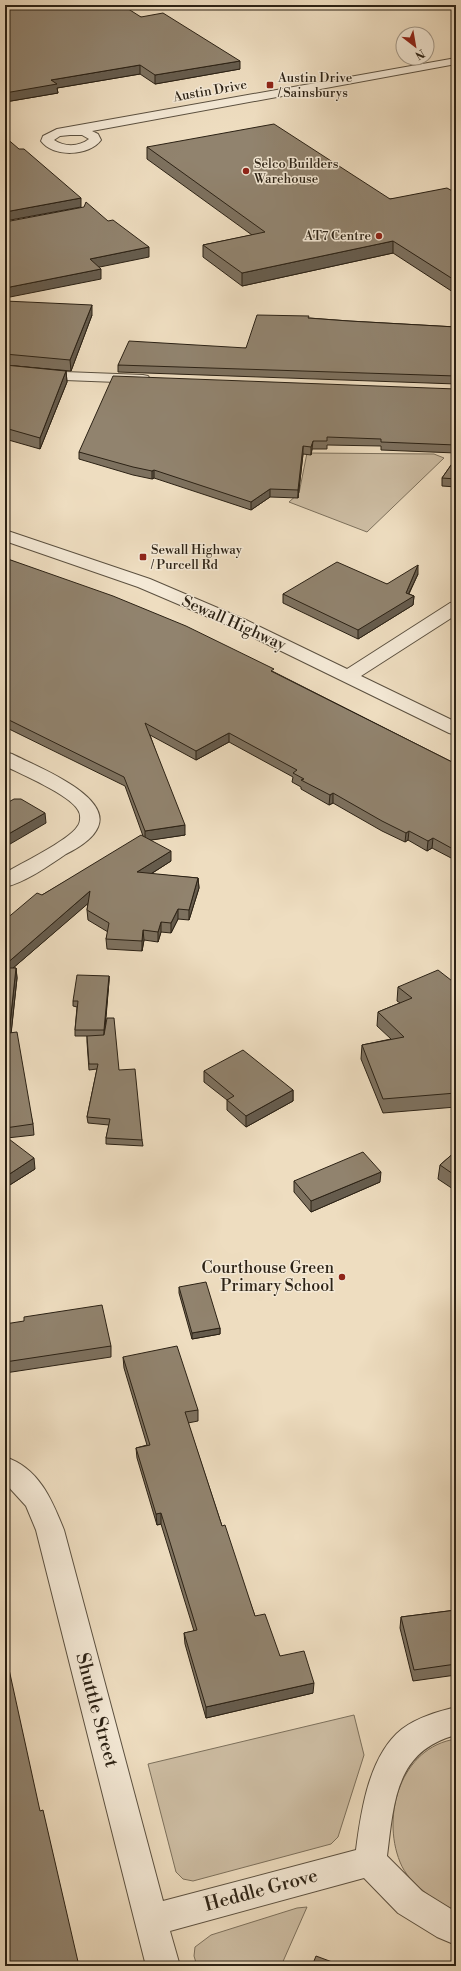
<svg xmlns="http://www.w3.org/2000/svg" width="461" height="1971" viewBox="0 0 461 1971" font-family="'Libre Bodoni',serif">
<rect width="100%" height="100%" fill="#eeddc0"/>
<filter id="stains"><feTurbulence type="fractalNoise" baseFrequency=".005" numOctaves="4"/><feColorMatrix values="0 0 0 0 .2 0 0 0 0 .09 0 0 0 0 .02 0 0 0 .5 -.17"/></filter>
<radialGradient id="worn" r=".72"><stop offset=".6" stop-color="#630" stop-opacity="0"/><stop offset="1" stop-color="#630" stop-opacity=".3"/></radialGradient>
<!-- green -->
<path fill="#cdbda3" stroke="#7c705c" d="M307,453L434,454L444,458L367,532L289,502L299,493Z
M354,1715L364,1755L338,1837L331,1844L193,1881L183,1879L176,1872L148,1764Z
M456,1739V1911C436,1901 409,1885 400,1862C381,1815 401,1747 456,1739Z
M307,1907L281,1966H197L194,1956L195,1947L211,1935L297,1908Z"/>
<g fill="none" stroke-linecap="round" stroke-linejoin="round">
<!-- minor casing -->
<g stroke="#5c5140" stroke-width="2">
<path id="minor" d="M456,58V64L92,131L98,134L101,140C90,156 53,158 41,141L43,136L57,129ZM70,135H82L89,139C79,147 64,147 54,140L60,136Z
M5,366L65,372L143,375L148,376L150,379L148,382L143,383L65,380L5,374Z
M5,530L150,579L246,620L347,669L450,603L456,602V615L361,676L456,722V735L449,733L234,628L138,587L5,541Z
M5,752L12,754C33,765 112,795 98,827C93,839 78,848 66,854C48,866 26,882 5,887V873C20,864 69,840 77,827C81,823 81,814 78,810C70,795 21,774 5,766Z
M5,1457C39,1468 52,1500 64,1530L163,1901L356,1850C361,1811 369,1755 402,1729C418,1717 437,1712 456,1707V1735C395,1751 394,1802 387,1856L422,1891L456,1912V1945L437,1937L398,1913L364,1878L170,1931L180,1966H146L36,1530L26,1506L5,1483Z"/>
</g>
<!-- minor -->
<use href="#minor" fill="#f4e9d6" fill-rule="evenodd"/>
</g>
<!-- wall -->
<path fill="#7d715f" stroke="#2c2215" d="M5,5L141,17L240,69L155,84L140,74L57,88L58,93L5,102Z
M147,147L390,199L456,193V294L393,253L242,286L203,257V245L252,235L147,159Z
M5,301L92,315L71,371L5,365Z
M309,318L349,321L456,327V384L118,372V365L246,348Z
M5,365L66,371L67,382L40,449L5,439Z
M456,389V453L381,450V446L327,445V449H312L311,455L303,454L298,498L270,497L251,510L154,478L152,479L133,475L79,459V452Z
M456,458V487L442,486V478Z
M5,558L274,672L456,764V857L453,859L432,848L427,851L408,840L405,842L382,831L333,803L329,805L301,789V787L292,782L293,777L229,742L196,760L150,735L185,835L150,840L171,861L151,874L198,878L199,888L189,920L178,919L171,933L161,932L158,942L144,940L142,951L107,949L106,939L108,932L88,920L87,910L88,903L13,968H16L17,978L11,1033L33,1124L34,1135L7,1138L35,1169L5,1188V920L42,895L143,836L125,786L5,727Z
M418,574L409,594L414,596L413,605L358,639L283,603V594L387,584Z
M109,976V981L105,1030L142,1140L143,1146L106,1144V1138L109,1125L88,1123L87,1117L97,1069L89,1070L87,1042V1036H75V1030L77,1007L73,1006V1001Z
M456,984V1107L383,1113L361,1059L362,1045L391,1039L377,1026L378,1012L400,1003L397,1001L398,987Z
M204,1071L293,1090V1101L246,1127L227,1110V1100L204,1082Z
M456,1151V1191L438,1179L440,1165Z
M294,1181L380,1182L311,1212L294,1192Z
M179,1287L220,1328V1334L192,1339L179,1293Z
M5,1324L111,1346V1357L5,1373Z
M123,1357L198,1410V1421L188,1423L222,1526L255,1616L280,1656L313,1693L206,1718L185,1644L184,1633L194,1631L161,1524L157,1525L137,1458L136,1448L147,1445L124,1368Z
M456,1610V1675L413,1681L400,1628L401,1617Z"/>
<!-- shaded-wall -->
<path fill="#665c4d" stroke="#2c2215" d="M240,61V69L155,84V75Z
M140,65V74L57,88L58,93L5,102V93L51,80Z
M81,198V207L5,221V212Z
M393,241V253L242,286V273Z
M149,247V257L90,269V259Z
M101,269V279L5,298V288Z
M92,305V315L71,371L70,360Z
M66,371L67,382L40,449V438Z
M313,441L312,449L311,455V447Z
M303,446V454L298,498V490Z
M154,470V478L152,479V471Z
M270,489V497L251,510V502Z
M418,565V574L405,601L414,596L413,605L358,639V630L406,593Z
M229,733V742L196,760V751Z
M333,793V803L329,805L330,795Z
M45,813L46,823L5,847V836Z
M185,825V835L145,841V831Z
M409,831L408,840L405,842L406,833Z
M433,838L432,848L427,851L428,841Z
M456,848V857L453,859V849Z
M171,851V861L138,882L137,872Z
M198,878L199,888L189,920V910Z
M90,891L91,901L5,975V965Z
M178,909V919L171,933V923Z
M161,922V932L158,942V932Z
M143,930L144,940L142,951V941Z
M16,968L17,978L10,1044L9,1033Z
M109,976V981L104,1036V1030Z
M293,1090V1101L246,1127V1116Z
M34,1158L35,1169L5,1188V1177Z
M381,1172L380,1182L311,1212V1201Z
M220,1328V1334L192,1339V1333Z
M161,1513V1524L157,1525L156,1514Z
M314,1683L313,1693L206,1718V1707Z"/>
<!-- building -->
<path fill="#91836e" stroke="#2c2215" d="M5,5H122L141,17L163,13L240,61L155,75L140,65L51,80L57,84L5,93Z
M274,124L390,199L447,188L456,193V281L393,241L242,273L203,245L265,232L147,147Z
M5,137L19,149H24L81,198L5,212Z
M86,202L108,221L113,220L149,247L90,259L101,269L5,288V222L84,207Z
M5,301L92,305L70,360L5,354Z
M257,315L309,316L308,318L349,321L456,327V376L118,365L129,341L246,348Z
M5,365L66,371L40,438L5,428Z
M113,376L456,389V445L381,442V439L327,437V441H313L311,447L303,446L298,490L270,489L251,502L154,470L152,471L133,467L79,452Z
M456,458V479L442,478Z
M5,558L113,596L186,626L274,669L271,671L456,764V848L453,849L433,838L428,841L409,831L406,833L382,821L333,793L330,795L301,780L304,779L293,773L297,770L229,733L196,751L145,723L185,825L145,831L124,777L5,718Z
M337,562L387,584L418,565L406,593L414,596L358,630L283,594Z
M14,799H21L45,813L5,836V804Z
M141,835L171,851L137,872L198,878L189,910L178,909L171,923L161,922L158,932L143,930L142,941L106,939L109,923L87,910L90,891L5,965V920L37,893L42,895Z
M5,968H16L9,1033L17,1032L33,1124L5,1128Z
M438,970L456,984V1093L383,1099L362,1045L404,1037L378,1012L412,998L398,987Z
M77,975L109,976L104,1030H75L78,1001H73Z
M107,1018H114L119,1070L135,1069L142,1140L106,1138L110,1119L87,1117L98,1064H89L87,1036L104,1035Z
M243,1050L293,1090L246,1116L227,1100L234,1096L204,1071Z
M5,1136L34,1158L5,1177Z
M456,1151V1176L440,1165Z
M363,1152L381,1172L311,1201L294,1181Z
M206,1282L220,1328L192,1333L179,1287Z
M102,1305L111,1346L5,1362V1324L24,1321V1317Z
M177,1346L198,1410L185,1412L222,1526L225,1525L255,1616L265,1614L280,1656L304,1651L314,1683L206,1707L184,1633L197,1630L161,1513L156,1514L136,1448L150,1445L123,1357Z
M456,1610V1664L414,1670L401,1617Z
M5,1651L40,1811L43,1810L79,1966H6L5,1960Z
M316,1956L343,1966H312Z"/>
<!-- markers -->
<g fill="#8f2418" stroke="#f4e9d6" stroke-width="1.5">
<rect x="266" y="81" width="8" height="8" rx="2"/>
<circle cx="246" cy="171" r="4"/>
<circle cx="379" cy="236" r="4"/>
<rect x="139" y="553" width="8" height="8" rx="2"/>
<circle cx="342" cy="1277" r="4"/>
</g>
<g text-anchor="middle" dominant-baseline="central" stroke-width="3" stroke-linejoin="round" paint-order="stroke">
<!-- far-poi labels -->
<g font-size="13" fill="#2c2215" stroke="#f4e9d6" text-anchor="start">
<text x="278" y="78">Austin Drive<tspan x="278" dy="15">/ Sainsburys</tspan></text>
<text x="254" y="164">Selco Builders<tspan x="254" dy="15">Warehouse</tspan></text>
<text x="371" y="236" text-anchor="end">AT7 Centre</text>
<text x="151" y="550">Sewall Highway<tspan x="151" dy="15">/ Purcell Rd</tspan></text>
</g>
<!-- far-street labels -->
<g font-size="13" fill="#2c2215" stroke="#f4e9d6">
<text transform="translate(210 91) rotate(-10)">Austin Drive</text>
</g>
<!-- street labels -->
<g font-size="16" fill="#2c2215" stroke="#f4e9d6">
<text transform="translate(234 623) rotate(24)">Sewall Highway</text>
</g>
<!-- poi labels -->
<g font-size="16" fill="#2c2215" stroke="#f4e9d6" text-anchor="end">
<text x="334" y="1268">Courthouse Green<tspan x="334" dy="18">Primary School</tspan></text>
</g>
<!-- near-street labels -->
<g font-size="19" fill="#2c2215" stroke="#f4e9d6">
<text transform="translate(97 1710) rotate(75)">Shuttle Street</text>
<text transform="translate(261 1890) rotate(-15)">Heddle Grove</text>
</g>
</g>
<!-- margin -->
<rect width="461" height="1971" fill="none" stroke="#eeddc0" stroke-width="20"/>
<rect x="6" y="6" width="449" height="1959" fill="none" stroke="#2c2215" stroke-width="2"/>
<rect x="10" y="10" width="441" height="1951" fill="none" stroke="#2c2215"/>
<!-- north arrow -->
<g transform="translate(415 46) rotate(149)"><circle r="19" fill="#f4e9d6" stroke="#a49989"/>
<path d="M0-3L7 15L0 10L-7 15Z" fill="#8f2418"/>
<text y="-6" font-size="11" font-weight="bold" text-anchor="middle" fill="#2c2215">N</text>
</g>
<rect width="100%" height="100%" filter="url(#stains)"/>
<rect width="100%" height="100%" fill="url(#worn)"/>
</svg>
